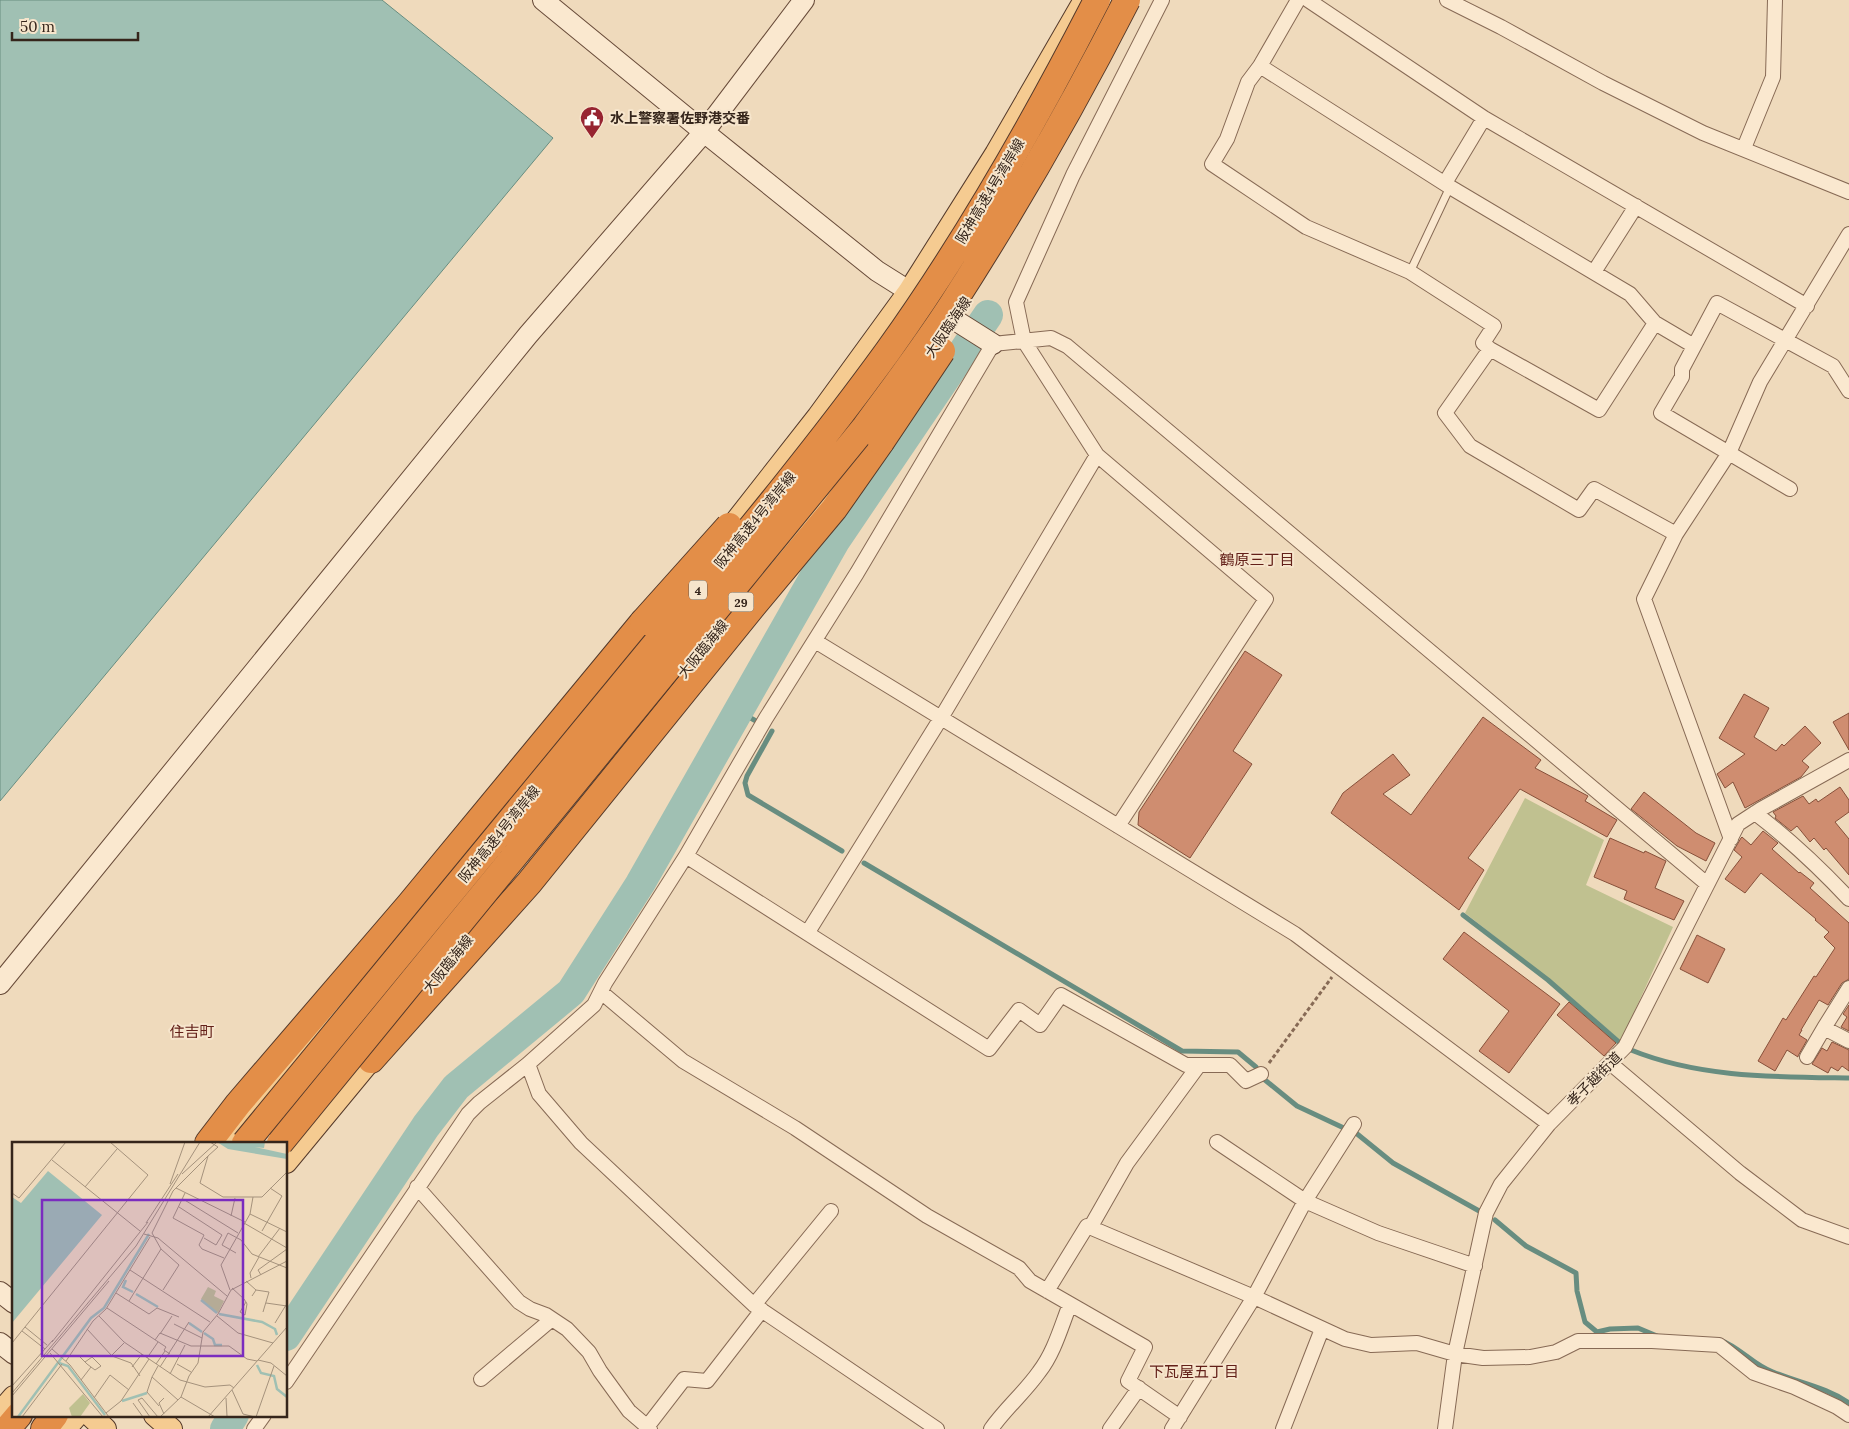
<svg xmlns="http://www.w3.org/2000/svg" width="1849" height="1429" viewBox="0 0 1849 1429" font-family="Lora,'Noto Sans JP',serif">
<rect width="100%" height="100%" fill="#efdabc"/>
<!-- cemetery -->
<path fill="#c0c190" d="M1525,798L1604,840L1586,885L1673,927L1621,1041L1558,986L1465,913Z"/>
<!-- water -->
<path fill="#a0c0b3" stroke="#688d80" d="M0,0H382L553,138L0,801Z"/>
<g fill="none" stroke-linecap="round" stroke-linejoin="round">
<!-- stream -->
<path stroke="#688d80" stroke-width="5" d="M738,711L756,721
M772,731L747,776L745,783L748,795L842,851
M864,863L1182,1051L1238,1052L1256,1067
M1463,915L1548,980L1621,1044
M1631,1050C1700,1078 1776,1077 1849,1078
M1265,1080L1297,1106L1346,1129
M1356,1133L1393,1163L1481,1212
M1495,1220L1526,1246L1576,1273L1577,1291L1585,1322L1597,1332L1610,1329L1638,1328L1657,1336
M1720,1340C1740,1347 1753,1365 1773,1372C1799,1383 1826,1387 1849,1403"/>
<!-- river -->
<path stroke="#a0c0b3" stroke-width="30" d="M286,1336L426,1126L456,1087L571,992L640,884L835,541L988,315
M225,1429L234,1415"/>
</g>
<!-- building -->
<path fill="#cf8d70" stroke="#87503a" d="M1245,651L1282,675L1233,751L1252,764L1190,858L1138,825L1139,812Z
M1744,694L1769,708L1754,737L1776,751L1782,744L1784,746L1805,726L1821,743L1802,761L1809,767L1801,777L1745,808L1733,782L1725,788L1717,774L1745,754L1719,738Z
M1849,713V750L1833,722Z
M1483,717L1541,760L1535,768L1588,796L1585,801L1617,820L1607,837L1520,789L1468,858L1484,870L1459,910L1331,813L1343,793L1393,754L1410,775L1383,794L1411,815Z
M1840,787L1849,800V812L1835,822L1849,839V875L1826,848L1824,850L1814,838L1810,842L1797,826L1791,831L1775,818L1776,816L1773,812L1803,796L1809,804L1816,799L1818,802Z
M1644,792L1696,833L1715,843L1706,861L1677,846L1631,809Z
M1763,831L1778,843L1772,849L1799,873L1800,872L1814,883L1810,888L1849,923V979L1842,983L1828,1005L1819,1000L1801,1030H1802L1799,1035L1807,1040L1798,1056V1057L1787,1050L1775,1071L1758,1061L1783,1018L1786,1020L1814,976L1816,977L1835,948L1824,937L1829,932L1815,920L1816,919L1761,873L1745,893L1725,879L1742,857L1734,850L1741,838L1742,837L1751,845Z
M1610,838L1644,853L1645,851L1666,861L1655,888L1684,901L1674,920L1624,899L1627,891L1594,877Z
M1464,932L1560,1004L1509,1073L1479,1051L1509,1011L1443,959Z
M1697,935L1725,949L1708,983L1680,969Z
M1569,1002L1616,1043L1604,1056L1557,1015Z
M1849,1005V1031L1841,1027L1847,1017L1843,1014Z
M1832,1042L1849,1050V1071L1842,1066L1838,1071L1831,1067L1828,1073L1812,1064L1822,1048L1827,1051Z"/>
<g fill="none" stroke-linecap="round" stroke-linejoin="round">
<!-- lane casing -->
<g stroke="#876a55" stroke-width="9">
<path id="lane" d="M1410,272L1450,187"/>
</g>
<!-- street casing -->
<g stroke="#876a55" stroke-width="16">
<path id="street" d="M1298,0L1260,66L1248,82L1227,139L1212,164L1306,227L1410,272L1494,326L1483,343L1490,349L1445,413L1470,446L1579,510L1594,489L1676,534
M1308,0L1484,118L1807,306
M1447,0L1501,27L1603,83L1703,133L1849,192
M1260,66L1450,187L1630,294L1655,323L1599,410L1490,349
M1744,148L1773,77L1775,0
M1445,183L1484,118
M1594,272L1636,206
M1655,323L1694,346
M1790,489L1661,413L1682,377V369L1717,303L1833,366L1849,391
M815,641L1295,934L1549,1124
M1755,813C1789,839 1820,868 1849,899
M1118,826L1266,599L1097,455L1024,341L1016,302L1073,175L1162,0
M1731,839L1644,599L1676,534L1729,453L1760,382L1849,234
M686,856L989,1049L1019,1010L1040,1025L1061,995L1186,1065H1230L1246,1081L1261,1074
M808,932L941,718L1097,455
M1849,988L1824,1028L1849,1041
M601,992L683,1061L795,1128L927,1216L1019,1268L1030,1281L1145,1347L1128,1381L1180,1417
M1807,1057L1824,1028
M1610,1063L1740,1173L1802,1220L1849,1237
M528,1064L539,1094L581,1143L754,1305L937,1429
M1217,1142L1305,1201L1378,1233L1475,1266
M417,1187L519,1302L530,1309L546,1315L567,1329L589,1352L600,1371L629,1411L650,1429
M1090,1228L1127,1163L1199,1065
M1047,1291L1087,1226L1254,1297L1345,1339L1371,1345L1417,1343L1455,1354L1483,1358L1530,1357L1556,1352L1578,1341H1652L1719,1345L1754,1373L1794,1387L1837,1407L1849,1415
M754,1305L831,1211
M481,1379L552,1319
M286,1382L468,1114L479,1103L528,1064L594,1005L605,983L686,856L766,718L857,573L993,344L1051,338L1067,346L1707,884
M647,1427L684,1379L707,1381L762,1310
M254,1429L264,1415
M991,1429C1005,1409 1025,1392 1039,1372C1054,1353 1061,1327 1070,1304
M1110,1429L1139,1388
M1172,1429L1254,1297L1305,1201L1354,1124
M1283,1429L1322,1329
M1445,1429L1455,1354L1486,1213L1501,1184L1549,1124L1625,1047L1738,824L1761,809L1849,760"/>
</g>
<!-- secondary casing -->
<g stroke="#684b39" stroke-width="22">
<path id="secondary" d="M543,0L704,132L877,271L993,344
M0,984L528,335L704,132L804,0
M0,1292L14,1303
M0,1343L14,1354"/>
</g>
<!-- primary casing -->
<g stroke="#54392a" stroke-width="24">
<path id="primary" d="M720,542L818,417L909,292L996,154L1082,5
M762,575L854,460
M226,1143L374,965
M286,1162L381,1047
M0,1413L14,1397
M90,1415L105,1429
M155,1415L171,1429
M65,1429L77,1415"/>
</g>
<!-- highway casing -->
<g stroke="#54392a" stroke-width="28">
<path id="highway" d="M371,1060L529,883L753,606L834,509L881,442
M208,1143L238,1104L409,905L643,622
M7,1429L19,1415
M44,1429L55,1415"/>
</g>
<!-- path -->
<path stroke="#876a55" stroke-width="3" stroke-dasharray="4 2.5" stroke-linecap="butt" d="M1269,1063L1332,977"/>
<!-- lane -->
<use href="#lane" stroke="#fae8cf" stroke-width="7"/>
<!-- street -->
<use href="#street" stroke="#fae8cf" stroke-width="14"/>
<!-- secondary -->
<use href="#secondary" stroke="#fae8cf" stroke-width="20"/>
<!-- primary -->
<use href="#primary" stroke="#f5cb91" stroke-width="22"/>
<!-- highway -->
<use href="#highway" stroke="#e38e48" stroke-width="26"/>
<!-- highway-bridge casing -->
<g stroke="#54392a" stroke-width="28" stroke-linecap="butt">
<path id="highway-bridge" d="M881,442L942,351
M643,622L729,526
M245,1143C367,995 488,847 610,699C704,584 801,471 888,351C967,241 1035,121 1097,0
M280,1143L865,427C895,386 926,345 953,303C1016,205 1074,104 1127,0"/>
</g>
<!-- highway-bridge -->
<use href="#highway-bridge" stroke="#e38e48" stroke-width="26"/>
</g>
<!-- icons -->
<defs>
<g id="civic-pin" transform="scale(1.25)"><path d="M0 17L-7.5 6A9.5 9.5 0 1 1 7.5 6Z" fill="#972431" stroke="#f6e5cc"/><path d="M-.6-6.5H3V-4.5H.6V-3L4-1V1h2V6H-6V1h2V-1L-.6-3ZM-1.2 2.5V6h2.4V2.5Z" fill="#fff"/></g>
</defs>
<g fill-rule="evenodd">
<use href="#civic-pin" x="592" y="118"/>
</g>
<g text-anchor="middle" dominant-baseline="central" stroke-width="4" stroke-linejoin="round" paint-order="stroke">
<!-- shield labels -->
<g fill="#f6e5cc" stroke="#6f5f50" stroke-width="1">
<rect x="689" y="580.5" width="18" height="19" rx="4"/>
<rect x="728.5" y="592.5" width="25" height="19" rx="4"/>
</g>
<g font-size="12" font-weight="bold" fill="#35251b">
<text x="698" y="590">4</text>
<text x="741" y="602">29</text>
</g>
<!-- poi labels -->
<g font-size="14" font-weight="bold" fill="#35251b" stroke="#f6e5cc" text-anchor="start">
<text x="610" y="118">水上警察署佐野港交番</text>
</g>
<!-- street labels -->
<g font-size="14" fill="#35251b" stroke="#f6e5cc">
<text transform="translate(990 191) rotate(-59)">阪神高速4号湾岸線</text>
<text transform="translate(948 327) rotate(-56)">大阪臨海線</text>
<text transform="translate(755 520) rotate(-51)">阪神高速4号湾岸線</text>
<text transform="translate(703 649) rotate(-51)">大阪臨海線</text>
<text transform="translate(499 834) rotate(-51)">阪神高速4号湾岸線</text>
<text transform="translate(448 964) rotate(-51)">大阪臨海線</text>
<text transform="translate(1594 1079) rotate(-45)">孝子越街道</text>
</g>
<!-- neighbourhood labels -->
<g font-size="15" fill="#632019" stroke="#f6e5cc">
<text x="1257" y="559">鶴原三丁目</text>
<text x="192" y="1031">住吉町</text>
<text x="1194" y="1371">下瓦屋五丁目</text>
</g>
</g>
<!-- overview -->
<g transform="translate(12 1142)">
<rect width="275" height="275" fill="#efdabc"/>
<path d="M196,145L204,149L202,154L212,159L206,171L189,157ZM71,252L78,261L68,275H60L57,266Z" fill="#c0c190"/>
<path d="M205,0H253L252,6L243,5L275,12V17L216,7ZM36,29L90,73L0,181V55L9,61Z" fill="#a0c0b3"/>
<path fill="none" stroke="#a0c0b3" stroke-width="2.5" d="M114,138L111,145L121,150M124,152L146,165M189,158L205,171M207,172L250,180L263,187L265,193M177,181L190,190M192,191L201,197L203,203H210M47,221L56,224L93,273M245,223L249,231L262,234L265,247L275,255M110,259L135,251M6,275L79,176L92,166L137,92"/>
<path fill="none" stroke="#a5927c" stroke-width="1" d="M198,0L206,5L196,14L188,41L211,55H250L275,30M40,18L128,89M170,32L205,0M158,42L173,0M73,45L105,7M164,46L233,80M0,51L7,56L54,0M173,51L161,76L192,93L187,103L190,107L212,116M241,55L238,72L275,90M171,57L226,91M167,65L210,93L204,103L192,96M219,74L223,56M134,81L166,32M232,81L275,106M250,89L270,54L258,46M132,92L146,96L215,154M224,111L210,103L216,91L229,98L240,112L275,126M246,115L268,86M118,128L198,180M249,133L246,128L275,107M239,136L238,131L247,115M234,139L244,148L240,154M220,146L232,157L234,160L235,162L233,173L228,170L234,160M151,148L167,123L149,107L140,91L161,49L196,14M218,148L209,123L238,72M244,148L257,150L251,170M104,151L137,172L145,166L167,175M117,159L149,107M254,161L275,164M95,166L154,205L152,208L158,212M87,174L112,200L168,238L193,245L218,243L222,246M205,174L226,191L261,201M263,181L274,163M162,182L190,196M13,185L35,203M75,187L100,214L119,221L128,234M10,189L33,207M148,192L160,174M143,198L148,191L179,204H217L235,217L245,219M40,200L136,80M0,201L136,33L98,0M40,207L58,223L97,275M38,211L91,275M100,213L112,201M67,214L75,222L83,228L89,224L80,215L73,220M135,216L146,200M246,218L259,221L275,234M54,219L81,179L94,167L138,95M144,222L153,209M165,222L179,230M146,224L140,235L166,258M120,225L130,212M148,225L177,180M158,232L173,203M140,235L135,250L147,264M69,238L79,225M0,244L41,198M220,248L231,272L243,275M0,251L124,104L188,0M0,254L97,139M169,255L203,275M82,256L98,233L117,248M214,256L215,274M121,261L131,275M94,271L109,259L137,217M152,272L147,261L152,256M10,275L50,222M138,275L126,258L130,256L146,275M148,275L169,255L177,234L186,221L191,190L206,172L219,148L275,119M196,275L275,185M244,275L262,224"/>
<path fill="#7b2cbf" fill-opacity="0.15" stroke="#7b2cbf" stroke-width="2.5" d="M30,58H231V214H30Z"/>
<rect width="275" height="275" fill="none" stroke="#35251b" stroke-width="2.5"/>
</g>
<!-- scale -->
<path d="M12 32v8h126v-8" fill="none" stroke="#35251b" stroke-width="2.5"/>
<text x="20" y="32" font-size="15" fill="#35251b" stroke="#f6e5cc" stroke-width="4" paint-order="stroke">50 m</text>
</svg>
